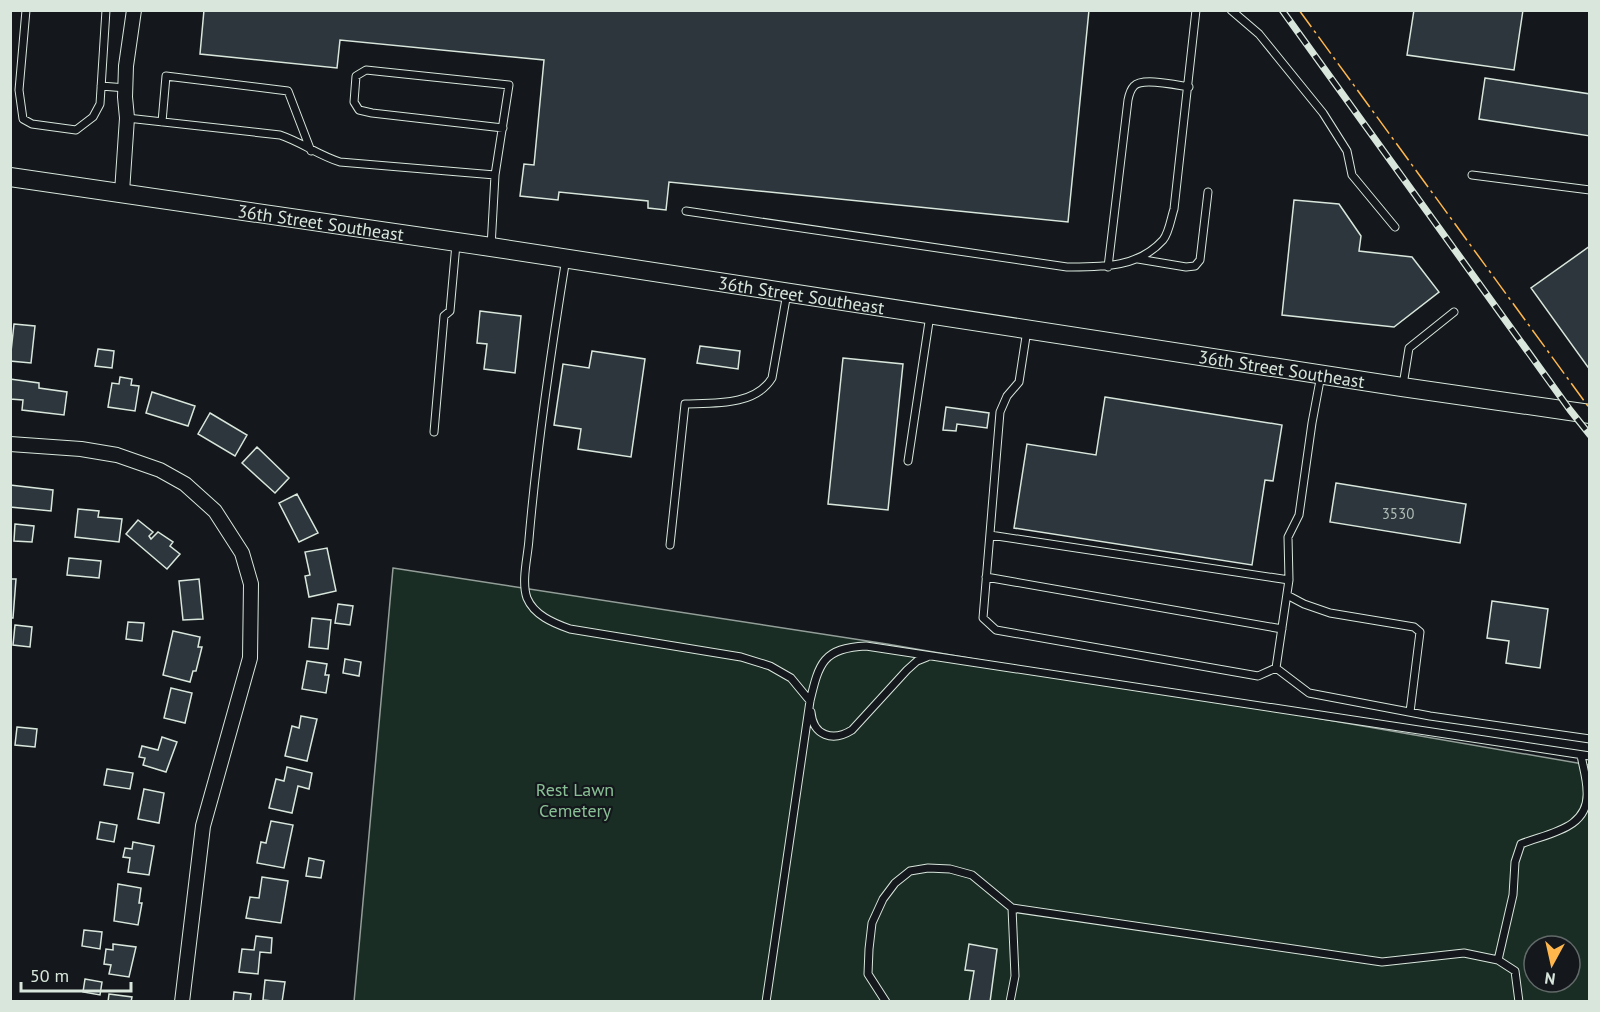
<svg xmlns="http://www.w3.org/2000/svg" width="1600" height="1012" viewBox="0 0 1600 1012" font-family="'PT Sans',sans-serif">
<rect width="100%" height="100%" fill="#14181c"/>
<!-- green -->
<path fill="#1a2d24" stroke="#939e99" stroke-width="1.5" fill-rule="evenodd" d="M393,568L887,644L1589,765V1001L354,1002ZM1534,946H1570V982H1534Z"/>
<!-- building -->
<path fill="#2c363c" stroke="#d8e6dc" stroke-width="1.5" d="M204,10H1089L1068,222L669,182L666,210L648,208V201L559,192L558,200L520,196L524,164L534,165L544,60L340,40L337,68L200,54Z
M1414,10H1523L1514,70L1407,55Z
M1485,78L1590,94V136L1479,119Z
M1294,200L1339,204L1361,236L1359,251L1412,257L1439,292L1394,327L1282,315Z
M1590,246V370L1531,288Z
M480,311L521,316L515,373L484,369L487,344L477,343Z
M14,324L35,326L31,363L10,361Z
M700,346L740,351L738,369L697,363Z
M98,349L114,351L112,368L95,366Z
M592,351L645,359L631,457L578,449L581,429L554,425L563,364L589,368Z
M843,358L903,364L888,510L828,504Z
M120,377L132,379L131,385L139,386L135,411L108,407L112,383L119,384Z
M10,379L39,383V388L67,392L64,415L22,410L23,400L10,399Z
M152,392L195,406L188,426L146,413Z
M1105,397L1282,425L1273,481L1265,480L1252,565L1014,528L1027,444L1096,455Z
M946,407L989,413L987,428L957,424L956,431L943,430Z
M210,413L247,435L235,456L198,434Z
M257,447L289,478L275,493L242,463Z
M1336,483L1466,504L1460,543L1330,522Z
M10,485L53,490L51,511L10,507Z
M297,494L318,533L299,542L279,503Z
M78,509L99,511L98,517L122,519L119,542L75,537Z
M138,520L153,532L149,536L151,539L158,532L173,542L170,546L180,554L167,569L126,534Z
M15,524L34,526L32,542L14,541Z
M327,548L336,591L309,597L305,576L310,575L305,552Z
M69,558L101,561L99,578L67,575Z
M10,579H16L13,618H10Z
M199,579L203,619L183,620L179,581Z
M1492,601L1548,609L1540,668L1506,663L1509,641L1487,638Z
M338,604L353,606L350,625L335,623Z
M312,618L331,620L328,649L309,647Z
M128,622L144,623L142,641L126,639Z
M15,625L32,627L30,647L13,645Z
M173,631L200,637L198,647H202L196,671H193L190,682L163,675Z
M345,659L361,662L359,676L343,673Z
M307,661L327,664L325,675H329L326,693L302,689Z
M171,688L192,693L185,723L164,718Z
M301,716L317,719L307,761L285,756L292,726L299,728Z
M17,727L37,729L35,747L15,745Z
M162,737L177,742L166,772L143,765L145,758L139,757L142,746L158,750Z
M287,767L312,773L309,789L298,786L292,813L269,808L276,779L284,781Z
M107,769L133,773L130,789L104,785Z
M144,789L164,793L159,823L138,819Z
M271,821L293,825L284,868L257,863L261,842L266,843Z
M100,822L117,825L114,842L97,839Z
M133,842L154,846L149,875L128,872L130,858L123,857L125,848L132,849Z
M309,858L324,861L321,878L306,876Z
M262,877L288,881L281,923L246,918L250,897L259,898Z
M118,884L141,888L139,903H142L138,925L114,921Z
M84,930L102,932L100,949L82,946Z
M256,936L272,938L271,953L260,952L258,974L239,972L242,949L254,950Z
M113,944L136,947L129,977L109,974L111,965L104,964L106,949L113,950Z
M969,944L997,949L990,1002H969L974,971L965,970Z
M85,979L102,982L100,995L83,992Z
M265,980L285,982L282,1002L263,1000Z
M234,992L251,994L250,1002H233Z
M109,994L132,997L131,1002H108Z"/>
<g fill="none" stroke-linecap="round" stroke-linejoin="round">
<!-- lane casing -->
<g stroke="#d8e6dc" stroke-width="9">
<path id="lane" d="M26,10L19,90L23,119L32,124L76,130L93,117L100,104L106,10
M1231,10L1259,34L1323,113L1347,151L1352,175L1395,227
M101,86L126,88
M127,118L280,135C301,142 318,155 340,162L495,175L491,247
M162,122L166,76L288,91L311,151
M495,175L509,85L366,70L356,76L354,102L359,110L372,113L503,128
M1472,175L1590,190
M686,211L1067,267C1102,267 1138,268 1163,240C1169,233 1171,218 1174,209L1196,10
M566,258C551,351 537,445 529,539C528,556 521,581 527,598C534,615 553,623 570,629L741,657L770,666L791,678L810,701
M1138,259L1186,267L1195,266L1200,260L1208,192
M1108,267L1128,100C1129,95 1130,90 1134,86C1142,77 1176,85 1189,87
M1027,330L1019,382L1007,396L1000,412L983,618L996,630L1258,676L1276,668L1289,580L1288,537L1299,515L1312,423L1321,375
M1403,385L1409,348L1454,312
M434,432L444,316L450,311L456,244
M908,461L930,315
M990,535L1289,580
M670,545L685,404C714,403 755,406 772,378L787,293
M986,577L1282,629
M1287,595L1304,604L1330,613L1414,627L1420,632L1410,712
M1276,668L1309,693L1430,716L1590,739
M811,712C813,736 833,742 852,730L907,670L917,661L927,657
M1012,908L1382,962L1464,953L1498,960
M766,1002L810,701C819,663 823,648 866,646L1590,756
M886,1002L868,974L869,949L872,923L883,899L895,883L910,871L928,868L950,869L972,875L1012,908L1015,976L1010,1002
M1519,1002L1515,971L1498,960L1513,895L1515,862L1521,844C1548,833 1590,829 1587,791C1587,779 1583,767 1581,755"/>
</g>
<!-- street casing -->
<g stroke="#d8e6dc" stroke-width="16">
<path id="street" d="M122,192L127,118L125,97L126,66L134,10
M10,444L81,449L117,455L160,470L185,484L215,511L242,553L251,584L250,658L203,826L182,1002"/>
</g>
<!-- secondary casing -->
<g stroke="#d8e6dc" stroke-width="20">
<g id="secondary">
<path id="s1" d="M10,177L491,247L1402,387L1590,414"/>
</g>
</g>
<!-- lane -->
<use href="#lane" stroke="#14181c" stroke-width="7"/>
<!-- street -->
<use href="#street" stroke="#14181c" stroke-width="14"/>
<!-- secondary -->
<use href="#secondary" stroke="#14181c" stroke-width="18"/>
<!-- rail casing -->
<g stroke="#d8e6dc" stroke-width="7">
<path id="rail" d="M1282,10L1570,410L1590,435"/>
</g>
<!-- rail -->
<use href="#rail" stroke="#14181c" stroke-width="4.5" stroke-dasharray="14" stroke-linecap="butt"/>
<!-- power -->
<path stroke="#ffb74d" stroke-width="1.5" stroke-dasharray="21 4.5 3 4.5" stroke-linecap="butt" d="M1299,10L1590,409"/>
</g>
<g text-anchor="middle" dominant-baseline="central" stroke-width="4.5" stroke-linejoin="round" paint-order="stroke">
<!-- number labels -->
<g font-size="15" fill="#adbab4">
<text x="1398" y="513">3530</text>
</g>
<!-- street labels -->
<g font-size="18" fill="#d8e6dc" stroke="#14181c">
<text stroke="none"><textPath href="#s1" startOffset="314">36th Street Southeast</textPath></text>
<text stroke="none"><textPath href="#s1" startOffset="800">36th Street Southeast</textPath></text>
<text stroke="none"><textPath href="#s1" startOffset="1286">36th Street Southeast</textPath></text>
</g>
<!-- park labels -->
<g font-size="18" fill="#8ac095" stroke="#14181c">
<text x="575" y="789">Rest Lawn<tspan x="575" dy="21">Cemetery</tspan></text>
</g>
</g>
<!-- border -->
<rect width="1600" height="1012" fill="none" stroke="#d8e6dc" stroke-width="24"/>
<!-- north arrow -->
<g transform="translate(1552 964) rotate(188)"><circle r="28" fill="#14181c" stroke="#626a69" stroke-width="1.5"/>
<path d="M0-4.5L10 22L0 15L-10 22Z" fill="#ffb74d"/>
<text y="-9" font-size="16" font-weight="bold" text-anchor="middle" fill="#d8e6dc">N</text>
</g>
<!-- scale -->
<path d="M21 982v9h110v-9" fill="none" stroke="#d8e6dc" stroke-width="3"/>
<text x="30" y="982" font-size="18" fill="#d8e6dc" stroke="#14181c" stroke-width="4.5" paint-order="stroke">50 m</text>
</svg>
